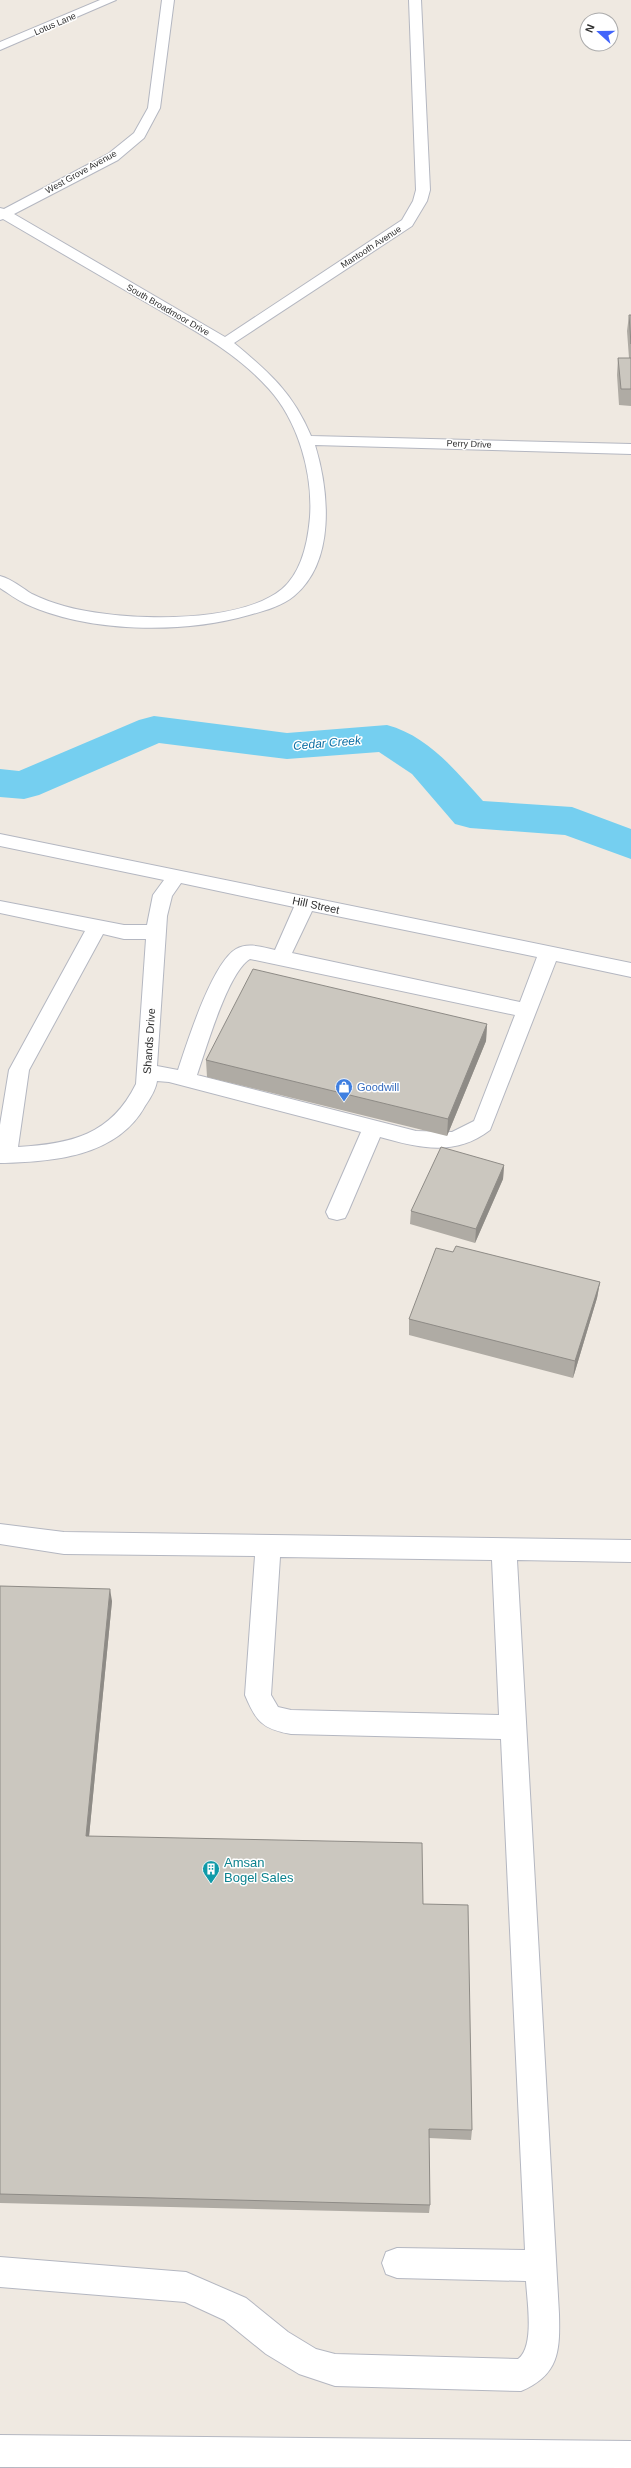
<svg xmlns="http://www.w3.org/2000/svg" width="631" height="2468" viewBox="0 0 631 2468" font-family="Helvetica,sans-serif">
<rect width="100%" height="100%" fill="#efe9e1"/>
<g fill="none" stroke-linecap="round" stroke-linejoin="round">
<!-- river -->
<path fill="#75cff0" fill-rule="evenodd" d="M154,716L287,733L387,725C428,736 455,770 483,801L572,807L631,829V859L565,835L470,828L455,824L412,774L379,752L287,759L159,743L39,795L24,799L0,797V769L19,771L139,720Z"/>
<!-- minor casing -->
<g stroke="#b4b7c1" stroke-width="2">
<path id="minor" d="M100,0H116L0,50V42Z
M162,0H174L160,108L144,138L118,160L14,214L225,337L402,220L413,201L416,190L409,0H421L430,190L427,201L412,226L234,343C269,372 293,393 311,436L631,444V454L315,445C329,491 336,561 294,596C282,606 264,611 249,615C183,634 89,633 26,604C17,600 8,593 0,588V576C12,579 22,588 32,594C42,599 53,603 64,606C117,621 237,626 282,589C302,572 308,541 310,517C313,473 298,421 269,389C235,351 190,328 147,303C99,275 51,247 3,219L0,220V208L4,209L108,154L134,133L148,108Z
M0,834L631,963V977L556,961L490,1130C455,1157 419,1148 380,1137L348,1212L345,1218L337,1220L329,1218L326,1212L361,1132L169,1082L157,1081C156,1089 150,1099 145,1106C117,1157 52,1162 0,1163V1125L9,1070L85,931L0,913V901L124,925H147L153,895L164,880L0,846ZM181,883L294,907L275,950C262,947 248,942 236,949C212,963 187,1043 178,1070L157,1066L167,916L172,896ZM312,911L537,957L520,1002L292,953ZM103,934L124,939H146L136,1084C111,1135 71,1144 18,1147L29,1070ZM250,959L515,1015L474,1121L452,1132L416,1131L197,1075C206,1049 228,972 250,959Z
M0,1524L64,1532L631,1540V1562L517,1560L559,2314C560,2351 559,2375 521,2391L335,2386L299,2374L266,2354L224,2320L185,2302L0,2287V2257L186,2272L246,2298L288,2332L316,2349L335,2354L518,2359C535,2347 527,2300 526,2281L397,2278L386,2274L382,2263L386,2252L397,2248L525,2250L501,1739L291,1734C262,1729 256,1721 245,1695L255,1556L64,1554L0,1544ZM280,1557L492,1560L499,1715L291,1710L278,1707L271,1695Z
M0,2435L631,2441V2468L0,2467Z"/>
</g>
<!-- minor -->
<use href="#minor" fill="#fff" fill-rule="evenodd"/>
</g>
<!-- wall -->
<path fill="#afaba4" d="M629,315H631V406L619,405L617,375L618,358H629L627,331Z
M487,1024L486,1041L447,1136L207,1077L206,1060Z
M504,1165L503,1179L475,1243L410,1224L411,1211Z
M453,1252L600,1282L597,1298L573,1378L409,1335V1319Z
M0,1586L112,1601L89,1836L423,1904L472,2130L471,2140L429,2138L430,2205L429,2213L0,2203Z"/>
<!-- shaded-wall -->
<path fill="#8e8b86" d="M487,1024L486,1041L447,1136L448,1119Z
M504,1165L503,1179L475,1243L476,1229Z
M600,1282L597,1298L573,1378L575,1361Z
M110,1589L112,1601L88,1847L86,1836Z"/>
<!-- building -->
<path fill="#cbc7bf" stroke="#8e8b86" d="M629,315H631V344Z
M618,358H631V389H621Z
M253,969L487,1024L448,1119L206,1060Z
M441,1147L504,1165L476,1229L411,1211Z
M456,1246L600,1282L575,1361L409,1319L436,1248L453,1252Z
M0,1586L110,1589L86,1836L422,1843L423,1904L468,1905L472,2130L429,2129L430,2205L0,2194Z"/>
<!-- icons -->
<defs>
<g id="shop-pin" transform="scale(0.9)"><path d="M0 17L-7.5 6A9.5 9.5 0 1 1 7.5 6Z" fill="#3f7fe0" stroke="#fff"/><path d="M-5-2.5h2.3a2.7 3.5 0 0 1 5.4 0H5L5.5 6h-11ZM-1.5-2.5h3a1.5 2.3 0 0 0-3 0Z" fill="#fff"/></g>
<g id="building-pin" transform="scale(0.9)"><path d="M0 17L-7.5 6A9.5 9.5 0 1 1 7.5 6Z" fill="#0f9aa8" stroke="#fff"/><path d="M-4-6H4V6H1V3H-1V6H-4ZM-2.5-4.3h1.7v1.8h-1.7ZM.8-4.3h1.7v1.8H.8ZM-2.5-1h1.7V.8h-1.7ZM.8-1h1.7V.8H.8Z" fill="#fff"/></g>
</defs>
<g fill-rule="evenodd">
<use href="#shop-pin" x="344" y="1087"/>
<use href="#building-pin" x="211" y="1869"/>
</g>
<g text-anchor="middle" dominant-baseline="central" stroke-width="3" stroke-linejoin="round" paint-order="stroke">
<!-- far-street labels -->
<g font-size="9" fill="#2e2e2e" stroke="#fff">
<text transform="translate(55 24) rotate(-23)">Lotus Lane</text>
<text transform="translate(81 172) rotate(-29)">West Grove Avenue</text>
<text transform="translate(371 247) rotate(-33)">Mantooth Avenue</text>
<text transform="translate(168 310) rotate(30)">South Broadmoor Drive</text>
<text transform="translate(469 444) rotate(2)">Perry Drive</text>
</g>
<!-- street labels -->
<g font-size="11" fill="#2e2e2e" stroke="#fff">
<text transform="translate(316 905) rotate(12)">Hill Street</text>
<text transform="translate(149 1041) rotate(-86)">Shands Drive</text>
</g>
<!-- shop labels -->
<g font-size="11" fill="#366cbe" stroke="#fff" text-anchor="start">
<text x="357" y="1087">Goodwill</text>
</g>
<!-- water labels -->
<g font-size="12" font-style="italic" fill="#0d6fa3" stroke="#fff">
<text transform="translate(327 743) rotate(-5)">Cedar Creek</text>
</g>
<!-- near-culture labels -->
<g font-size="13" fill="#0d838f" stroke="#fff" text-anchor="start">
<text x="224" y="1862">Amsan<tspan x="224" dy="15">Bogel Sales</tspan></text>
</g>
</g>
<!-- north arrow -->
<g transform="translate(599 32) rotate(291)"><circle r="19" fill="#ffffff" stroke="#ababab"/>
<path d="M0-3L7 15L0 10L-7 15Z" fill="#4264fb"/>
<text y="-6" font-size="11" font-weight="bold" text-anchor="middle" fill="#2e2e2e">N</text>
</g>
</svg>
